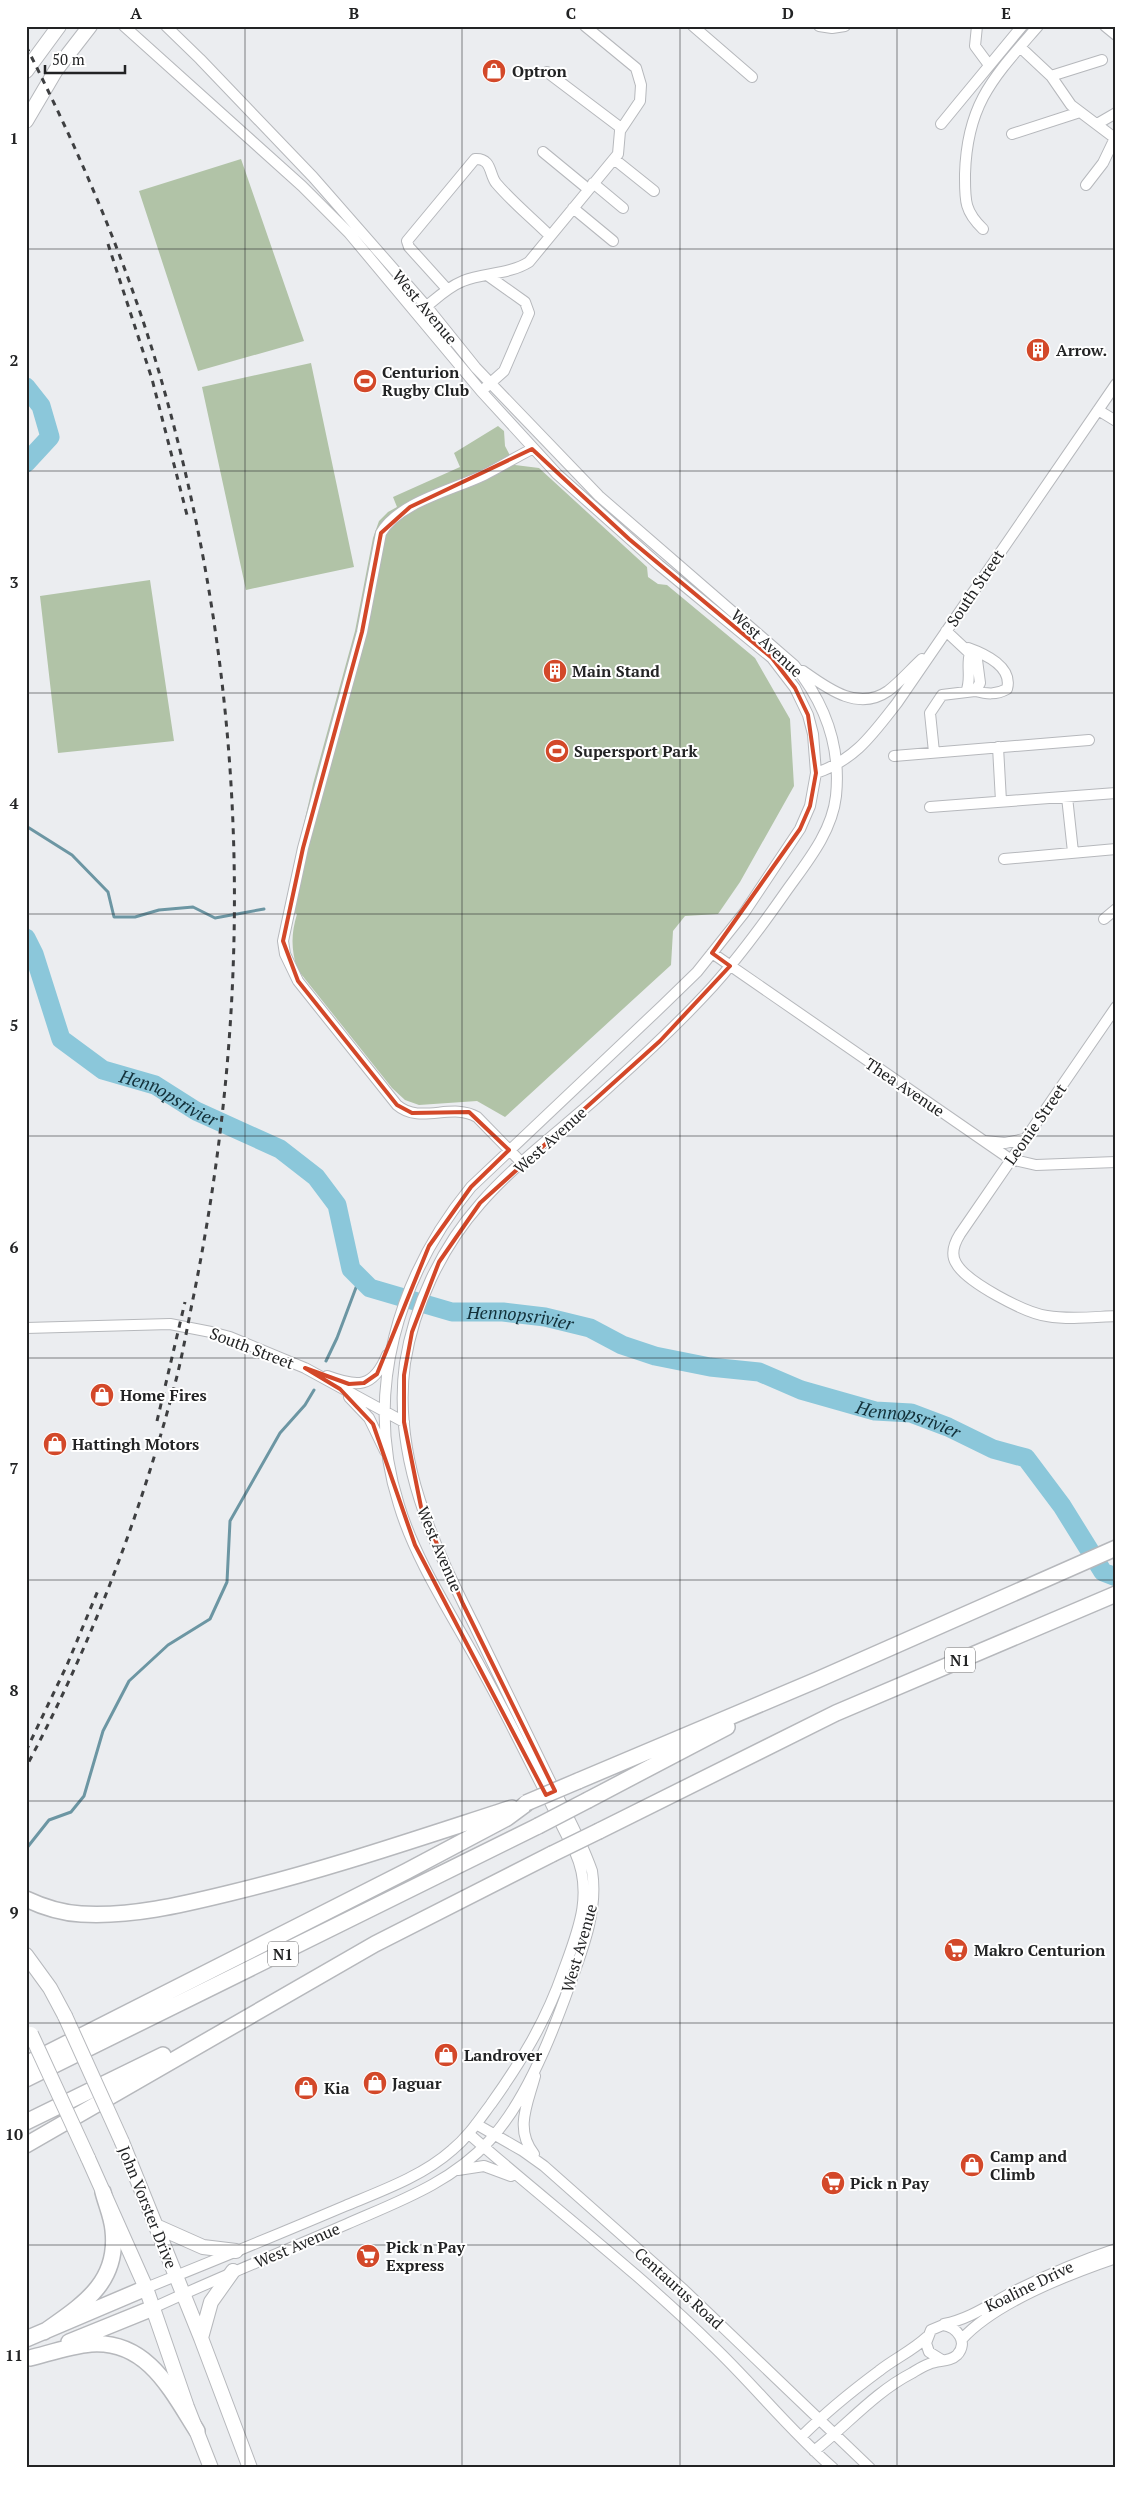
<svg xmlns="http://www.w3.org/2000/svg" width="1142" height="2494" viewBox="0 0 1142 2494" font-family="'PT Serif',serif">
<rect width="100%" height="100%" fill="#ebedf0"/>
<!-- park -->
<path fill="#b1c3a7" d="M241,159L304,341L198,371L139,191Z
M311,363L354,567L246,590L202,387Z
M498,426L504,431L505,446L515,465L539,468L647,567L648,577L658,584L667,585L755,658L790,719L794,786L740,882L718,914L685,916L673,931L671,965L505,1117L477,1101L419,1105L405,1100L392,1088L297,969C291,948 291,934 297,914L284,910L313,784L355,631L373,538L379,521L388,512L397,507L393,497L460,467L454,453Z
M150,580L174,741L58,753L40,596Z"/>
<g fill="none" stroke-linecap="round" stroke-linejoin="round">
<!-- stream -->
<path stroke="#6c96a3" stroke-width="3" d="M26,826L72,855L108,892L114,917H135L159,910L193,907L215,918L264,909
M326,1361L337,1338L360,1277
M26,1849L49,1820L71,1812L84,1796L103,1731L129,1681L168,1645L210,1619L227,1582L230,1521L280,1433L305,1405L314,1390"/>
<!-- river -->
<g stroke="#8bc7da" stroke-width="19">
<path d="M26,387L41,406L50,437L26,463"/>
<path id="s1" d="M26,938L34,954L61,1039L103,1070L155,1085L196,1111L280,1149L316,1177L337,1205L351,1269L370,1288L452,1312H503L545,1317L590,1328L622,1345L655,1356L710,1367L759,1372L801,1390L875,1411L911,1413L948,1427L993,1449L1026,1458L1062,1506L1103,1572L1116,1577"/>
</g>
<!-- minor casing -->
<g stroke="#b6b8bc" stroke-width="12">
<path id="minor" d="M124,26L302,186L349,233L481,391L557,474L659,565L772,658L795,688L808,715L813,734L816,773L810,806L800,829L744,913L697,972L662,1006L471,1187C398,1276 363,1393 399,1505C416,1562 454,1618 482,1670C515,1730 544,1791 575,1852C594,1894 578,1931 563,1972C546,2021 521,2062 491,2104C479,2120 468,2137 452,2150C423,2176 381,2191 345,2206C279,2234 213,2261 146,2288
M693,26L752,77
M819,26L832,28L845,26
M977,26L975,46L989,65
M1105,26L1116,35
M1020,47L1051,76L1071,105L1116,139
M547,72L621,128
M1051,76L1102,60
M941,124L1022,26
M1097,124L1116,113
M1012,134L1080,112
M543,152L588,189
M614,159L654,191
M593,183L623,208
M1086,185L1103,163L1115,138
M573,208L613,241
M983,229C964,211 965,200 965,174C967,103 994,77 1038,26
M447,289L409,247L407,241L475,159C492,158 489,174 496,183C512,202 533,219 550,236
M422,310C435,300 446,288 463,281C484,273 510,274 529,262L618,154L620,131L640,101L641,85L636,68L585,26
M486,387L504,371L529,313L525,302L487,275
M1098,410L1116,421
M968,648C985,654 1013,667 1007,689C996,695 987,694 975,691
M803,671C827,688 858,712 888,691C900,682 911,669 922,659
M966,692C972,679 966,666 970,653
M998,747L1001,801
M934,752L930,713L942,695L975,691L980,683L977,660L946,631
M894,756L1089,740
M816,773C855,760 872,735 897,703L1116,384
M1067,797L1073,852
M930,807L1116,793
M1004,859L1116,849
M1104,919L1116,909
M712,953L1010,1159L1036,1165L1116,1162
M1116,1007L960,1234C955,1242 950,1253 956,1263C966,1282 1025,1313 1047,1316C1070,1320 1093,1317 1116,1316
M985,1141L1005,1143L1024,1139
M522,1163L477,1117C452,1102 420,1125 397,1105L298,981L285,954L283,941L303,848L362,632L381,533C399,502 453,490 484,475C500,467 516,457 532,449
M26,1328L170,1324L211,1332L230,1337L305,1368L404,1422
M327,1376C357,1387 373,1389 387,1355
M349,1397L369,1418L385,1451
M476,2124L523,2151L544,2166L684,2290L870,2468
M469,2134C550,2205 636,2270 713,2346C754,2385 790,2431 833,2468
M534,2154C514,2129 528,2103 535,2076
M458,2170L484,2166L511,2176
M153,2308C217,2278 282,2252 347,2224C397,2202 451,2183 489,2141C523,2105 548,2044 565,1998C579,1958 599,1914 592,1871C582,1842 567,1814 553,1787C527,1733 501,1680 475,1627C434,1546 392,1457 405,1363C414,1306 441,1248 480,1204C518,1160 568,1125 611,1085C647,1053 681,1021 713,986C740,956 764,923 787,890C807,862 832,832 836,796C841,747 825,703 794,665L599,496L476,368L427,307L313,177L200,59L166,26
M944,2324C970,2319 990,2304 1013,2292C1047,2275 1080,2261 1116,2249
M962,2339C995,2303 1069,2274 1116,2258
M801,2437C825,2413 852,2391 879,2371C894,2359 912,2351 927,2337
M814,2451C847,2425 875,2392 912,2373C917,2370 923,2366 929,2364C938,2360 950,2362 957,2355C969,2342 957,2327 943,2325L931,2330L926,2343L929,2352L942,2360"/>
</g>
<!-- major casing -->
<g stroke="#b6b8bc" stroke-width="16">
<path id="major" d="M26,71L59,26
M26,121L56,70L90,26
M26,1955L50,1988L65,2016
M122,2142L201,2338L250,2468
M88,2158L146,2288L187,2407L211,2468
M158,2227L203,2247L236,2251
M201,2338L211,2302L233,2271"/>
</g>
<!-- highway casing -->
<g stroke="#b6b8bc" stroke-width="18">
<path id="highway" d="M578,1781L817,1680L1116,1548
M588,1800L727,1727
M599,1831L836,1713L1116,1594
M26,1899C43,1907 62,1913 81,1914C131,1917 181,1905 230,1893C326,1870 419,1838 512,1808
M26,2064L407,1871L507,1818L526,1804
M26,2079L538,1826
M26,2122L163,2055
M26,2145L375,1944L552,1854
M44,2332C82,2305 119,2283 113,2230C112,2217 106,2204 103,2192
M26,2339L146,2288
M69,2342L153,2308
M30,2358C50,2353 70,2346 91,2344C147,2340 171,2390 197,2431"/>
</g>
<!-- minor -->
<use href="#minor" stroke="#fff" stroke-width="10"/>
<!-- major -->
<use href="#major" stroke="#fff" stroke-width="14"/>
<!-- highway -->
<use href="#highway" stroke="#fff" stroke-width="15"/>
<!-- rail -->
<path stroke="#3e3f41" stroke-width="3" stroke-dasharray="6 6" stroke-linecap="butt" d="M26,46C80,153 128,264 161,379C248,682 256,986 194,1294C187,1327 182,1360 173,1391C139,1519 89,1650 26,1767
M108,244L152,379L187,515
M157,1421L185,1302
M26,1751L67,1665L99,1588"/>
<!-- major-bridge casing -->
<g stroke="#b6b8bc" stroke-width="16" stroke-linecap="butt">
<path id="major-bridge" d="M65,2016L122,2142
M31,2034L88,2158"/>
</g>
<!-- highway-bridge casing -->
<g stroke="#b6b8bc" stroke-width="18" stroke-linecap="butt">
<path id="highway-bridge" d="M526,1803L578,1781
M538,1826L588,1800
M552,1854L599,1831"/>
</g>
<!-- major-bridge -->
<use href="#major-bridge" stroke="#fff" stroke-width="14"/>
<!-- highway-bridge -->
<use href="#highway-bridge" stroke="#fff" stroke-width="15"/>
</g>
<!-- marked area -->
<path fill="none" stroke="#d34829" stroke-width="4" stroke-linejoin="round" d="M532,449L629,539L772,658L795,688L808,715L816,773L810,806L800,829L712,953L730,966L660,1041L480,1203L439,1262L412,1332L404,1375V1422L421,1507L463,1604L555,1791L546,1795L415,1545L373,1424L340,1389L305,1368L349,1384L364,1383L377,1374L429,1246L471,1187L509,1150L469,1112L412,1113L397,1105L298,981L283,941L303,848L362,632L381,533L410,507Z"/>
<!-- grid -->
<path fill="none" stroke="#222324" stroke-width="1" stroke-opacity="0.55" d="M245,26V2468M462,26V2468M680,26V2468M897,26V2468M26,249H1116M26,471H1116M26,693H1116M26,914H1116M26,1136H1116M26,1358H1116M26,1580H1116M26,1801H1116M26,2023H1116M26,2245H1116"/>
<!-- icons -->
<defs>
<g id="shop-disc" transform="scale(1.25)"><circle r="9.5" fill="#d34829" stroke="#fff"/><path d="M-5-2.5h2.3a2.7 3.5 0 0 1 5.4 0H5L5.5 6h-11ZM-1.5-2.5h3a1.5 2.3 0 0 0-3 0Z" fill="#fff"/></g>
<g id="building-disc" transform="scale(1.25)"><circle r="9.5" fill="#d34829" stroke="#fff"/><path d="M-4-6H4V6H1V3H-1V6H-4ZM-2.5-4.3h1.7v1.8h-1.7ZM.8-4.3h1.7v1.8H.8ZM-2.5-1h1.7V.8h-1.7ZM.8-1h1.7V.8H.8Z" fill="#fff"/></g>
<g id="stadium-disc" transform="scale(1.25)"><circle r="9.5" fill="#d34829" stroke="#fff"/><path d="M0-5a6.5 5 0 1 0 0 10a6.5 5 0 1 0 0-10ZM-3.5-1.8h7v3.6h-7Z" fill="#fff"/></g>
<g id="supermarket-disc" transform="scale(1.25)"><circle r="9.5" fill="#d34829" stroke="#fff"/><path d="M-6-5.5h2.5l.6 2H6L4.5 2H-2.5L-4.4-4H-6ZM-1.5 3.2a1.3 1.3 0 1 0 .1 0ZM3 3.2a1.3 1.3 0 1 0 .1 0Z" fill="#fff"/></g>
</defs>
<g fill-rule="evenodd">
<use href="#shop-disc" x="494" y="71"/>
<use href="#building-disc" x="1038" y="350"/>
<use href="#stadium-disc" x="365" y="381"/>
<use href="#building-disc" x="555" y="671"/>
<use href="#stadium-disc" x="557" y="751"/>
<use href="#shop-disc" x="102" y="1395"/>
<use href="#shop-disc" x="55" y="1444"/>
<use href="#supermarket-disc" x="956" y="1950"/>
<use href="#shop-disc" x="446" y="2055"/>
<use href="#shop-disc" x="375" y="2083"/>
<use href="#shop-disc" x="306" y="2088"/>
<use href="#shop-disc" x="972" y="2165"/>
<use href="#supermarket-disc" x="833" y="2183"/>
<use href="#supermarket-disc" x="368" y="2256"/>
</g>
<g text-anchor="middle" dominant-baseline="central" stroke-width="4" stroke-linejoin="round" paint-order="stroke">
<!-- shield labels -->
<g fill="#fff" stroke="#646566" stroke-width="1">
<rect x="945" y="1647.5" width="30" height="25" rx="4"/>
<rect x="268" y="1941.5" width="30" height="25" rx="4"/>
</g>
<g font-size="15" font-weight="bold" fill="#222324">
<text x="960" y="1660">N1</text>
<text x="283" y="1954">N1</text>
</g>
<!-- poi labels -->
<g font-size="16" font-weight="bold" fill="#222324" stroke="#fff" text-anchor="start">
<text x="512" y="71">Optron</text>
<text x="1056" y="350">Arrow.</text>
<text x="382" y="372">Centurion<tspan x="382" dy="18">Rugby Club</tspan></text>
<text x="572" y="671">Main Stand</text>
<text x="574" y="751">Supersport Park</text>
<text x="120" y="1395">Home Fires</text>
<text x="72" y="1444">Hattingh Motors</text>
<text x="974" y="1950">Makro Centurion</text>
<text x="464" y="2055">Landrover</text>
<text x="392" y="2083">Jaguar</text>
<text x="324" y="2088">Kia</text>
<text x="990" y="2156">Camp and<tspan x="990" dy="18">Climb</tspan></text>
<text x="850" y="2183">Pick n Pay</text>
<text x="386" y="2247">Pick n Pay<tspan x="386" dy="18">Express</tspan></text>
</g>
<!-- street labels -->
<g font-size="16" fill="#222324" stroke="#fff">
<text transform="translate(425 307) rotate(50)">West Avenue</text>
<text transform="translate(975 588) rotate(-56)">South Street</text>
<text transform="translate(767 643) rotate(43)">West Avenue</text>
<text transform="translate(905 1087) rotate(34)">Thea Avenue</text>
<text transform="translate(1035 1124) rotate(-55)">Leonie Street</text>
<text transform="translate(550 1140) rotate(-42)">West Avenue</text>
<text transform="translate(252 1348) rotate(21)">South Street</text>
<text transform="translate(440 1549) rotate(67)">West Avenue</text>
<text transform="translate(579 1948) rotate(-74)">West Avenue</text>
<text transform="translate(148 2207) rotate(68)">John Vorster Drive</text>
<text transform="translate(297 2245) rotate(-23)">West Avenue</text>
<text transform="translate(1029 2286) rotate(-26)">Koaline Drive</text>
<text transform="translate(679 2288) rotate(42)">Centaurus Road</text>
</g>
<!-- water labels -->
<g font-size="18" font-style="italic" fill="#123039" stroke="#fff">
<text stroke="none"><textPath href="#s1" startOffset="231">Hennopsrivier</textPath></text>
<text stroke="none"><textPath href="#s1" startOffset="681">Hennopsrivier</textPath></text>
<text stroke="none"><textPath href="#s1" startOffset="1086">Hennopsrivier</textPath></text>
</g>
</g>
<!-- border -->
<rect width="1142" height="2494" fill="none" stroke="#ffffff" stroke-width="55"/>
<!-- scale -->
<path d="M45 65v8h80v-8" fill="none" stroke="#222324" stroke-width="2.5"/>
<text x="52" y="65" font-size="15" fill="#222324" stroke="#ffffff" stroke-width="4" paint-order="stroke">50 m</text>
<rect x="28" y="28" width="1086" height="2438" fill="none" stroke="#222324" stroke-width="2"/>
<g font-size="16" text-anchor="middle" font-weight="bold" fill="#222324">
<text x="136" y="19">A</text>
<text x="354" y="19">B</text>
<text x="571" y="19">C</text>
<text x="788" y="19">D</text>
<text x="1006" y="19">E</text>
<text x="14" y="144">1</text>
<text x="14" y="366">2</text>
<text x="14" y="588">3</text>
<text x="14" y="809">4</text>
<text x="14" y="1031">5</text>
<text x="14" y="1253">6</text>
<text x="14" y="1474">7</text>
<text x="14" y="1696">8</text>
<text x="14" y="1918">9</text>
<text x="14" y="2140">10</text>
<text x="14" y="2361">11</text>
</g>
</svg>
